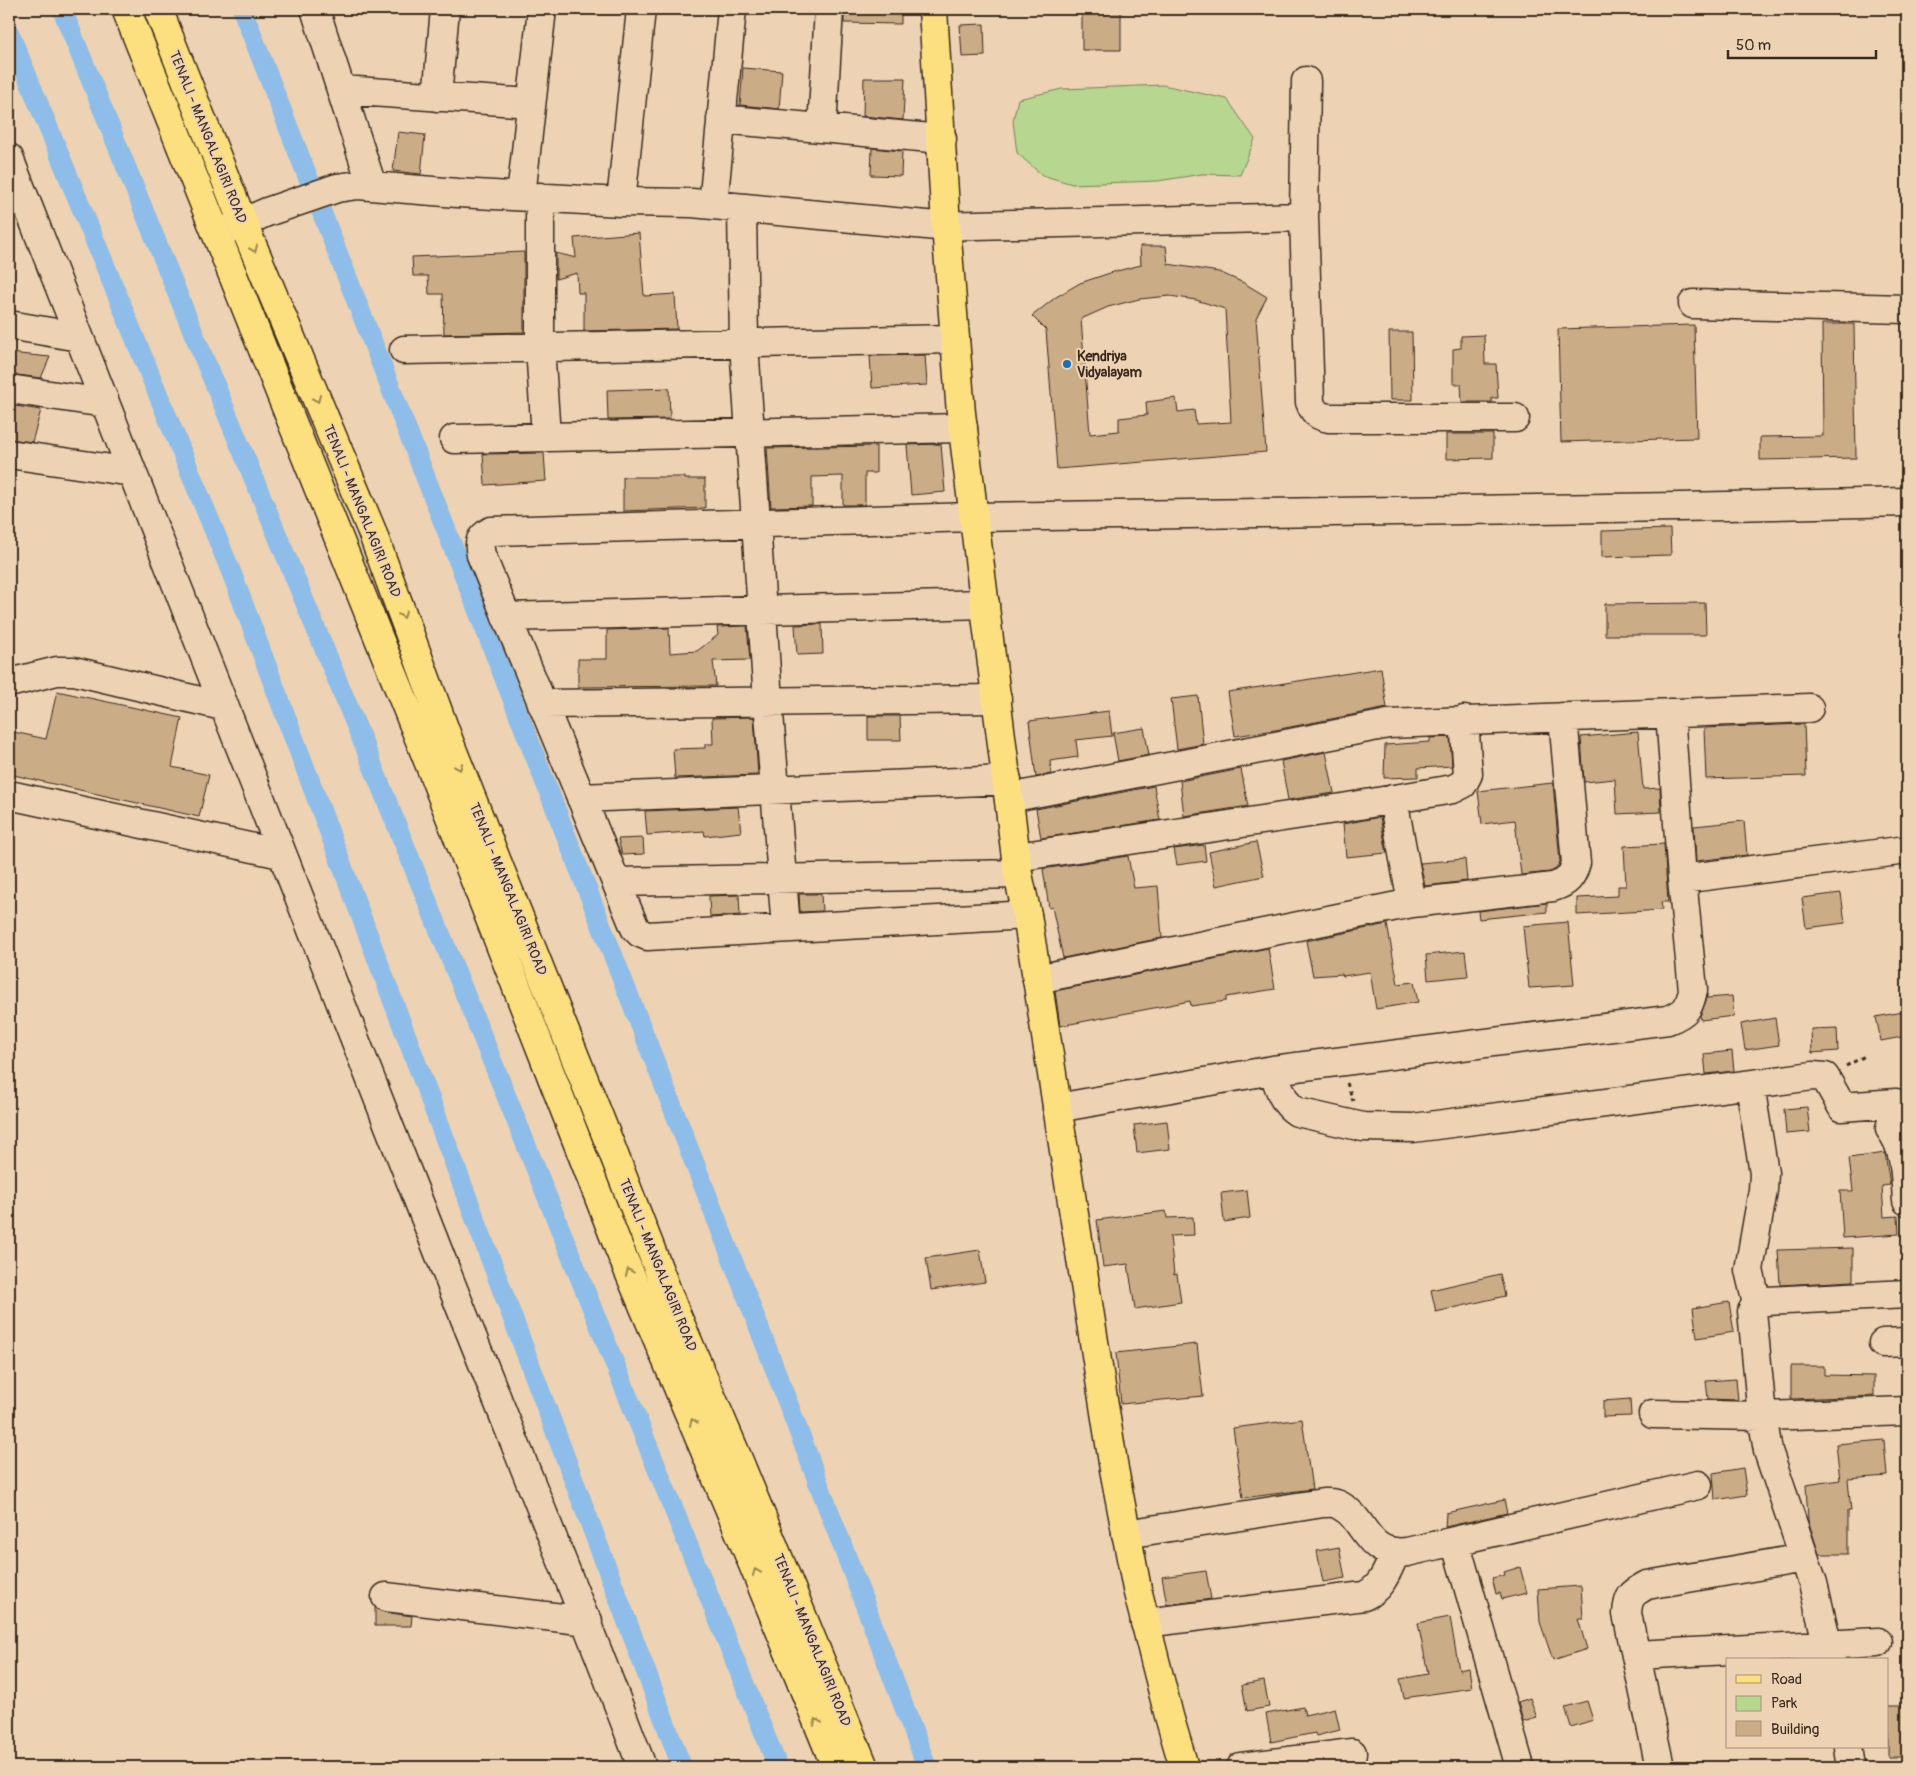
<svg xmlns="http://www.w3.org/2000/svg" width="1916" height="1776" viewBox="0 0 1916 1776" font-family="Pangolin,sans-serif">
<rect width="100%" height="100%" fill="#edd3b4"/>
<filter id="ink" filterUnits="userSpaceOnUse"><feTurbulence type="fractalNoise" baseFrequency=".02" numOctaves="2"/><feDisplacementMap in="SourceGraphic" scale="10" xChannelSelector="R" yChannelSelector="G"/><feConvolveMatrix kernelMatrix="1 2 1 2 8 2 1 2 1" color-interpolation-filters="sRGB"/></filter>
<g filter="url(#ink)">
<!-- green -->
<path fill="#b7d68f" stroke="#798056" d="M1163,85L1227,99L1255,139L1240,175L1202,174L1158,181L1072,184L1042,175L1017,153L1013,121L1018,99L1062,89Z"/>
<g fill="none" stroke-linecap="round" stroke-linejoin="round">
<!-- canal -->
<path stroke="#8dbde8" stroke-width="20" d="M62,9L189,322L367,752L778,1767
M242,9L758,1325L927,1767
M9,32L232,574L682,1767"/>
</g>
<!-- building -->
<path fill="#caac86" stroke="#3b2a1e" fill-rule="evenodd" d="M844,9H901V24L844,23Z
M1082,9H1121V50H1082Z
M984,24L985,56L962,57L960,25Z
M743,68L782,71L779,109L740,105Z
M864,78H905L903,120L863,116Z
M398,132L425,135L421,174L393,171Z
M872,148L902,151L901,176L871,175Z
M639,233L644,296L675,294L677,329L584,331V293H578L577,273L556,279V253L576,258L574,238Z
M1140,246H1166L1168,264L1219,272L1244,283L1267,297L1256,318L1266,452L1057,469L1046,330L1032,316L1056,297L1080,283L1113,272L1141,265ZM1170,296L1196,300L1225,309L1231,422L1196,424L1194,410L1178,412L1176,398L1146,402L1147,415L1119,418V431L1090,434L1081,319L1108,307L1139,299Z
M524,252V332L444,334L443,294H429L428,276H413L412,257Z
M1822,324H1854L1856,458L1760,460V437L1823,436Z
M1694,325L1697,438L1561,442L1558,329Z
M1389,332H1412L1413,400H1390Z
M1484,335L1485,364H1496L1498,398H1492V402H1462L1461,384H1453V349L1461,348V336Z
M9,353L50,357L41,378L9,374Z
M925,355L927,385L872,388L870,356Z
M669,388L670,419L608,420L607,390Z
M9,405L41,410L32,442L9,439Z
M1446,434H1493V458L1446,459Z
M941,444L945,492L911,495L907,445Z
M876,446V473H865V505H843V476L812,477V506L771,507L767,448Z
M544,453L546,481L485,485L483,454Z
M623,477H685V479H705V508L623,511Z
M1670,529L1671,555L1602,557V531Z
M1705,603L1706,635H1605V604Z
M822,624L823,654L797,655L795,625Z
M747,626L750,660L713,661L716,686L578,687V659H607V630L669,628L670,653L697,651L718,635L717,627Z
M1381,668L1387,708L1275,730L1235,736L1228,692Z
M57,691L182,718L172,767L209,775L199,817L9,774V731L46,739Z
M1198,696L1203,744L1177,749L1171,699Z
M1109,711L1112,736L1076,740L1078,757L1050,761L1051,774L1036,777L1029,721Z
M868,716H900L901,740H868Z
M754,717L758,775L675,778L673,749L705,748V744H713L712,718Z
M1804,724L1806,776L1706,779L1704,728Z
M1144,728L1149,755L1118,761L1113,733Z
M1638,732L1643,789L1660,788L1661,812L1617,814L1615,779L1584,782L1581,737Z
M1450,737L1452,766L1418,768V777L1384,778L1385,745L1430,742V738Z
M1326,752L1334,793L1288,800L1281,761Z
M1241,769L1248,806L1184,816L1180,781Z
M1553,783L1560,862L1556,869L1550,872L1521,875L1515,820L1482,824L1478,791Z
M1154,786L1160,820L1041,838L1036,809Z
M738,807L741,832L705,836L704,831L647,835L645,811Z
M1380,817L1387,853L1346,857L1343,824Z
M1744,821L1747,855L1696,861L1694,826Z
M643,838L644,854L622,855L618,839Z
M1256,842L1264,876L1216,886L1209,852Z
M1664,844L1668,902H1661L1662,910L1577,915V898L1618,896V886H1626L1624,846Z
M1204,845L1206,861L1177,865L1174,849Z
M1128,856L1134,888L1158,886L1162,938L1063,958L1052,907L1049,908L1043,869Z
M1465,859L1467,881L1425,886L1420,863Z
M1841,893L1845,923L1806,928L1802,898Z
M799,894H821L822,911L800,912Z
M739,895L740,915L710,917L709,896Z
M1547,903V912L1479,919L1478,911Z
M1568,922L1574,985L1529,988L1523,926Z
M1387,924L1398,984L1414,982L1418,1002L1376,1009L1370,972L1343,976L1342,974L1313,976L1306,941Z
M1268,948L1275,989L1226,997V1001L1191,1006L1190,1001L1060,1026L1055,991Z
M1465,951L1468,976L1428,980L1426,955Z
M1732,996L1734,1016L1701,1020L1700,1016L1707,998Z
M1907,1011V1036L1881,1041L1876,1017Z
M1775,1018L1779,1045L1745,1050L1741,1024Z
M1837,1028L1838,1051L1812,1053L1811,1029Z
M1732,1051L1734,1071L1706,1074L1704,1054Z
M1807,1107L1810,1132L1786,1134L1784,1109Z
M1167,1121L1170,1149L1137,1153L1134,1125Z
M1885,1153L1890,1185L1882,1186L1884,1217L1898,1216L1899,1234L1843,1238L1840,1191H1853L1849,1158Z
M1247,1190L1250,1218L1224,1222L1221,1193Z
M1166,1211L1167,1218L1193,1217L1194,1235L1170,1236L1174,1275L1177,1274L1181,1302L1135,1309L1128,1264L1103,1267L1097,1220Z
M1853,1248V1281L1780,1285L1778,1250Z
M980,1250L985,1282L931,1290L926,1258Z
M1500,1274L1505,1296L1436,1312L1431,1290Z
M1729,1302L1734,1332L1697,1338L1693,1308Z
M1197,1344L1203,1396L1121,1404L1116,1353Z
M1791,1366H1824V1375L1874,1376V1396L1791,1399Z
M1736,1379L1738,1400L1708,1399L1706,1381Z
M1630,1399L1631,1416L1603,1417V1401Z
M1302,1419L1312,1489L1243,1498L1233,1428Z
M1884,1440L1887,1476L1848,1479L1851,1511H1848V1554H1819L1808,1520L1806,1485L1840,1480L1836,1444Z
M1743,1468L1747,1495L1715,1500L1713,1473Z
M1504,1500L1507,1513L1445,1527L1446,1513Z
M1339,1547L1345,1578L1323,1582L1317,1551Z
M1520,1567L1527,1593L1502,1599L1500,1593L1496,1594L1492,1578L1505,1575L1504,1572Z
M1206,1571L1211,1599L1167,1605L1162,1577Z
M1581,1586L1583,1619H1578L1587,1649L1553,1660L1540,1622L1538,1589Z
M375,1607L384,1612L412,1616L411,1626H375Z
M1450,1617L1459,1670L1469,1668L1472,1688L1404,1698L1400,1679L1428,1674L1418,1623Z
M1264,1681L1269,1707L1247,1711L1242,1685Z
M1530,1698L1537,1718L1523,1722L1518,1702Z
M1587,1701L1593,1720L1571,1727L1565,1707Z
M1888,1706H1905L1904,1757H1888Z
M1303,1707L1305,1715L1335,1708L1340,1730L1316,1736L1315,1733L1271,1742L1266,1714Z"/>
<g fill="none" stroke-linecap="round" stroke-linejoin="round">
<!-- minor casing -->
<g stroke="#3b2a1e" stroke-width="31">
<path id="minor" d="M315,9L372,186
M1306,81L1304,217L1310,402C1314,413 1318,416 1329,418H1515
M342,90L531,103
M437,97L445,9
M721,119L942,139
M822,128L829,9
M9,158C154,528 297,898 444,1266C510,1433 579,1599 642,1767
M521,196L542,9
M540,197V347L546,436
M621,202L641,9
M713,205L732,9
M742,208L744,344L768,701L786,928
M217,234L267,212L337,188L358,185L458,193L621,202L692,203L937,226L1304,217
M1693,304L1907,309
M9,325L79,337
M404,350L955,339
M9,389L105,403
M454,439L963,428
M9,454L132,472
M506,617L985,604
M9,683L57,671H74L222,706
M542,704L997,699
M1670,713L1682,879L1899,851
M9,795L281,854
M581,798L1007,780
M1009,798L1388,724L1809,708
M1393,799L1412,903
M1017,857L1342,808L1453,789L1463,784L1468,774L1464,720
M616,882L1018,874
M1027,915L647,936L640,933L635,928L481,555C478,542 480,537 491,531L974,517L1679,507L1907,502
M1037,979L1412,903L1553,887C1567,883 1572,877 1576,863L1563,717
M1273,1070C1279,1086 1282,1103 1297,1112L1363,1127L1413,1128L1813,1076L1825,1077L1842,1107L1896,1103L1890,1129C1906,1149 1905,1176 1907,1201
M1750,1085L1764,1173L1763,1190L1749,1270L1757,1304
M1057,1108L1273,1070L1668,1020C1686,1013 1689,1009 1693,990L1682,879
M1883,1343L1907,1342
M1653,1414L1762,1416L1907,1411
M1126,1534L1323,1503C1328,1503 1334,1502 1339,1505C1367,1519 1365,1557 1407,1552L1698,1485
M1455,1541L1520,1767
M386,1597L588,1621
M1145,1623L1364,1596C1382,1588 1387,1571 1395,1554
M1636,1655L1878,1642
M1831,1660L1813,1583L1768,1451L1762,1416L1752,1311L1757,1304L1766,1301L1907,1294
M1848,1747L1851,1767
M1241,1767L1352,1753
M1660,1767L1627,1614C1628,1596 1632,1593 1647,1585L1804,1558"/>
</g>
<!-- major casing -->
<g stroke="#3b2a1e" stroke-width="31">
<path id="major" d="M126,9L429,763L618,1246L747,1550L836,1767
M158,9L243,223L371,529L450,744L609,1142L674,1309L738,1459L864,1767
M933,9L946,226L961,413L1018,874L1027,915L1114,1469L1137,1589L1169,1716L1184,1767"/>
</g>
<!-- path -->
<path stroke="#3b2a1e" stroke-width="3" stroke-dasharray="4 4" stroke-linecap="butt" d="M1846,1066L1865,1056
M1347,1083L1353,1101"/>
<!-- minor -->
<use href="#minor" stroke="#edd3b4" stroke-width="28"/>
<!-- major -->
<use href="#major" stroke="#fce080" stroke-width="28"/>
</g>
<!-- one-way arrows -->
<defs><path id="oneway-chevron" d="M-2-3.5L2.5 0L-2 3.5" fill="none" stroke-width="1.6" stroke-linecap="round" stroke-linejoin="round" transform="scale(1.25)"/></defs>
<g stroke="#9c854f">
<use href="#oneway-chevron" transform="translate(254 249) rotate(67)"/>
<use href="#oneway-chevron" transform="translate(317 399) rotate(67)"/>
<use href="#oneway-chevron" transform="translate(403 615) rotate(70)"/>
<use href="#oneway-chevron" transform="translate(459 767) rotate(68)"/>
<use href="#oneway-chevron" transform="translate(629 1272) rotate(-113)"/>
<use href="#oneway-chevron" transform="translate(693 1422) rotate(-113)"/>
<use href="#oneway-chevron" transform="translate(756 1572) rotate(-112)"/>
<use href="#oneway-chevron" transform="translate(817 1722) rotate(-112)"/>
</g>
</g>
<!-- markers -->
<circle fill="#1f6fb2" stroke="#edd3b4" stroke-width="2" cx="1067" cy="364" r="5"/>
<g text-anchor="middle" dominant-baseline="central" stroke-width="4" stroke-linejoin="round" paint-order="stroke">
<!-- street labels -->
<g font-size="14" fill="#3b2a1e" stroke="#edd3b4">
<text transform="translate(208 137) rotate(68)">TENALI - MANGALAGIRI ROAD</text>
<text transform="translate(362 511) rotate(68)">TENALI - MANGALAGIRI ROAD</text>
<text transform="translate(508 889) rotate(68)">TENALI - MANGALAGIRI ROAD</text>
<text transform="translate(658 1265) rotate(68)">TENALI - MANGALAGIRI ROAD</text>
<text transform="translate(812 1640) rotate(68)">TENALI - MANGALAGIRI ROAD</text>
</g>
<!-- poi labels -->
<g font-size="14" font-weight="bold" fill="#3b2a1e" stroke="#edd3b4" text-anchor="start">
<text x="1077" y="356">Kendriya<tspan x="1077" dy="16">Vidyalayam</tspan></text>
</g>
</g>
<!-- margin -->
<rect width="1916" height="1776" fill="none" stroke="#edd3b4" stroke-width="30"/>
<rect x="15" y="15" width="1886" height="1746" fill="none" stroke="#3b2a1e" stroke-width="2" filter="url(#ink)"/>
<!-- legend -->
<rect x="1726" y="1658" width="162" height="90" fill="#edd3b4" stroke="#a68f78"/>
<rect x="1736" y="1675" width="25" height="8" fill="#fce080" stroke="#a68f78"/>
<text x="1771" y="1684" font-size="15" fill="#3b2a1e">Road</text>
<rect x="1736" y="1696" width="25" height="15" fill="#b7d68f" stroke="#a68f78"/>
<text x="1771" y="1708" font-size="15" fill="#3b2a1e">Park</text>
<rect x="1736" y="1721" width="25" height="15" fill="#caac86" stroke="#a68f78"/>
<text x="1771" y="1734" font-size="15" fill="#3b2a1e">Building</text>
<!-- scale -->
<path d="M1728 50v8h148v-8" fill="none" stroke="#3b2a1e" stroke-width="2.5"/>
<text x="1736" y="50" font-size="15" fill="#3b2a1e" stroke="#edd3b4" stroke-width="4" paint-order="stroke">50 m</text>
</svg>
